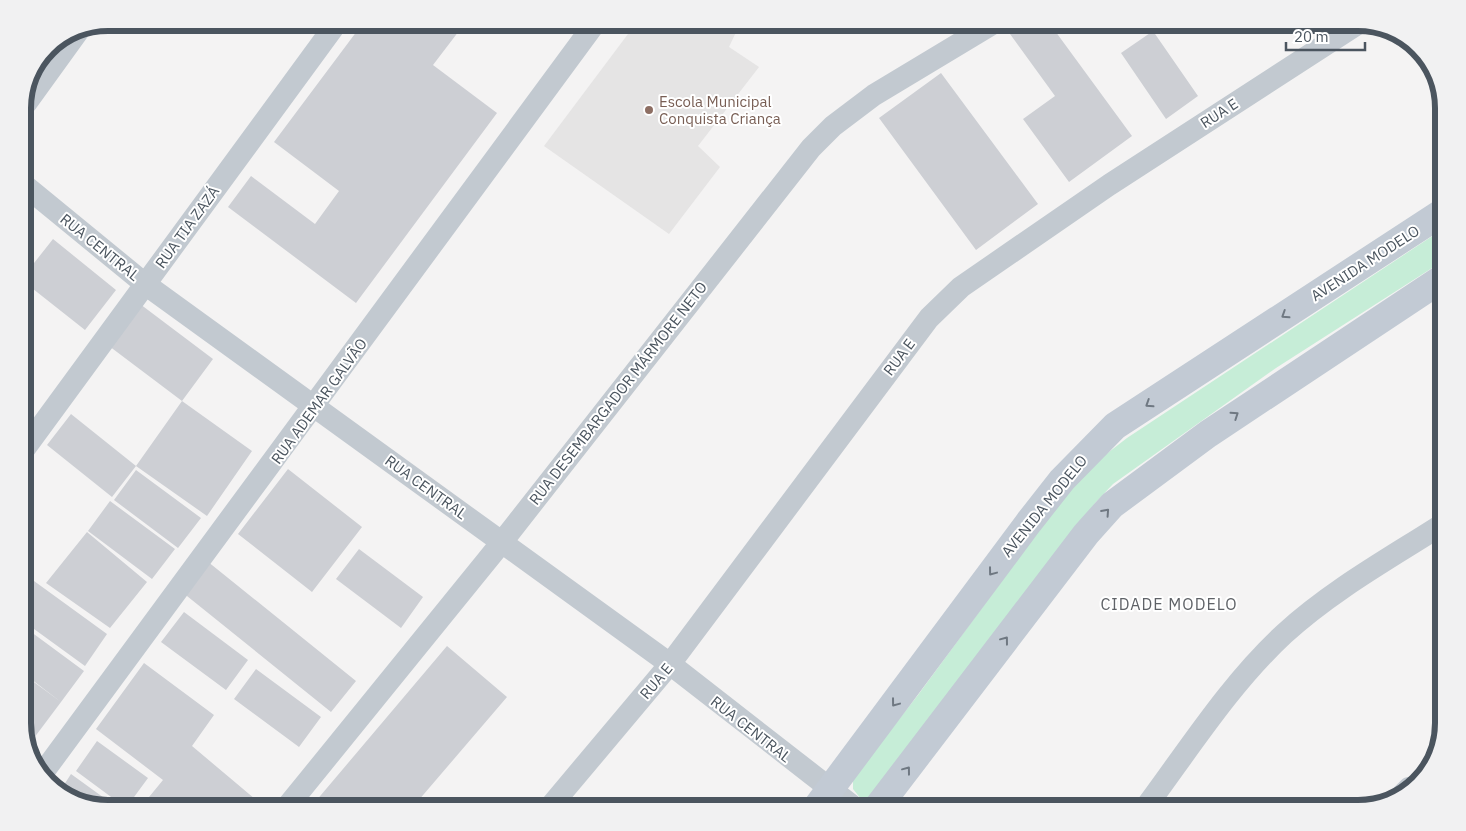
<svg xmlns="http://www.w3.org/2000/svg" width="1466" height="831" viewBox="0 0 1466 831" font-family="'IBM Plex Sans',sans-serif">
<rect width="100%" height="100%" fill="#f4f3f3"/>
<!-- education -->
<path fill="#e5e4e4" d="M634,26H730L737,30L729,47L759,67L698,146L720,167L669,234L544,146Z"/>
<!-- green -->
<path fill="#c6edd7" d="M1443,229V261L1276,368L1113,484L1096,502L1032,585L870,798L861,799L853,789V778L918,695L1073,484L1096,462L1127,438Z"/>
<!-- building -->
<path fill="#cdcfd4" d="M1163,23L1153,31L1198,96L1166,119L1121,53L1153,31L1148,24Z
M1024,24H1050L1132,136L1069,182L1023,119L1055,96L1010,34Z
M360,27H462L433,65L497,113L356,303L228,207L251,176L315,224L339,191L274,142Z
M941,73L1038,204L976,250L879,118Z
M53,239L116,290L85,330L23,281V277Z
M140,304L213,359L182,401L109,346Z
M182,401L252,451L207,516L136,466L112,497L47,445L71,414L136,466Z
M288,469L362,527L312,592L238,534Z
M136,470L201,518L178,548L114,500Z
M110,501L175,549L152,579L88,531Z
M87,532L147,582L110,628L46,583Z
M359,549L423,597L401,628L336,579Z
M207,561L356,681L331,712L182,592Z
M23,573L107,634L85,666L23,621Z
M184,612L248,660L226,690L161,642Z
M23,626L84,671L61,702L23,673Z
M447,646L507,697L412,808H310Z
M144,663L214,715L192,746L255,799L247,808H140L163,780L96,729Z
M256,669L321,717L299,747L234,699Z
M23,674L61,702L28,746L23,728Z
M97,741L148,778L126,808L76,771Z
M71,774L118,808H108L66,797L60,791Z"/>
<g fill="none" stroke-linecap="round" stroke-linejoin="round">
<!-- minor -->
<path stroke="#c2c9d0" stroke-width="22" d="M23,184L145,284L670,664L855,808
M23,451L333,28
M42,774L593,26
M1400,797L1409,788
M286,808L502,542L811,148L833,126L874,95L992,24
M549,808L670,664L929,318L961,287L1109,185L1359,23
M1145,808C1189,749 1230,684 1284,634C1332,590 1390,558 1443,524"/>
<!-- tertiary -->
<path stroke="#c2c9d0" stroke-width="28" d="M24,101L76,29"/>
<!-- secondary -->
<path stroke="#c2cad4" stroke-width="28" d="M816,808L1029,522L1062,480L1115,426L1443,212
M877,808L1086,534L1112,505L1208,434L1443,278"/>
</g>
<!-- one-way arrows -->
<defs><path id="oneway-chevron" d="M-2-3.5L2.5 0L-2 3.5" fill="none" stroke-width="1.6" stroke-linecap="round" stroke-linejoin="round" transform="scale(1.25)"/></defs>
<g stroke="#6f7882">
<use href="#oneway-chevron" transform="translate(1285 315) rotate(147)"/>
<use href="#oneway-chevron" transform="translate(1149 404) rotate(147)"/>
<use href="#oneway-chevron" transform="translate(1235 415) rotate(-34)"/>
<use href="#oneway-chevron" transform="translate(1106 512) rotate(-48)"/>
<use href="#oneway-chevron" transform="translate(992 572) rotate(127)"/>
<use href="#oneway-chevron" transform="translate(1005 640) rotate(-53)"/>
<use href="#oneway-chevron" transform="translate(895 703) rotate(127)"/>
<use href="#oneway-chevron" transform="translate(907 770) rotate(-53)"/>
</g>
<!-- markers -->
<circle fill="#8d6e63" stroke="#fff" stroke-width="2" cx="649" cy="110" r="5"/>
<g text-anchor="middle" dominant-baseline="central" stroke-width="4" stroke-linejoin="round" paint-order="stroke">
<!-- education labels -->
<g font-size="15" fill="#785e54" stroke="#fff" text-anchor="start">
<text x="659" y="101">Escola Municipal<tspan x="659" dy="17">Conquista Criança</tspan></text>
</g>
<!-- street labels -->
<g font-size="15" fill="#4b555f" stroke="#fff">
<text transform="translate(1219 113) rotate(-33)">RUA E</text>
<text transform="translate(187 227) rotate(-54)">RUA TIA ZAZÁ</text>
<text transform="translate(100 247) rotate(39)">RUA CENTRAL</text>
<text transform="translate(1365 263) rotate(-33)">AVENIDA MODELO</text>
<text transform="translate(899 357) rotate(-53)">RUA E</text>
<text transform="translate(618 393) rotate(-52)">RUA DESEMBARGADOR MÁRMORE NETO</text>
<text transform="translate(319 401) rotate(-54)">RUA ADEMAR GALVÃO</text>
<text transform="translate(426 487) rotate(36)">RUA CENTRAL</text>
<text transform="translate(1044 506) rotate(-51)">AVENIDA MODELO</text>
<text transform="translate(656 681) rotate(-50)">RUA E</text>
<text transform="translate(751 729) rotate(38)">RUA CENTRAL</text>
</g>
<!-- neighbourhood labels -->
<g font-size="16" letter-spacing="1" fill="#5f6267" stroke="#fff">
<text x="1169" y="604">CIDADE MODELO</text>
</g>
</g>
<!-- crop -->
<path d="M0 0H1466V831H0ZM108 31H1358A77 77 0 0 1 1435 108V723A77 77 0 0 1 1358 800H108A77 77 0 0 1 31 723V108A77 77 0 0 1 108 31Z" fill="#f1f1f2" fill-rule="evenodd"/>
<path fill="none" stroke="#4b555f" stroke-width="6" d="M108 31H1358A77 77 0 0 1 1435 108V723A77 77 0 0 1 1358 800H108A77 77 0 0 1 31 723V108A77 77 0 0 1 108 31Z"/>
<!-- scale -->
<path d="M1286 42v8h79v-8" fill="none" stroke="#4b555f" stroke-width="2.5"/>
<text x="1294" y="42" font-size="15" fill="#4b555f" stroke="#ffffff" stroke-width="4" paint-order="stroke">20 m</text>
</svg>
